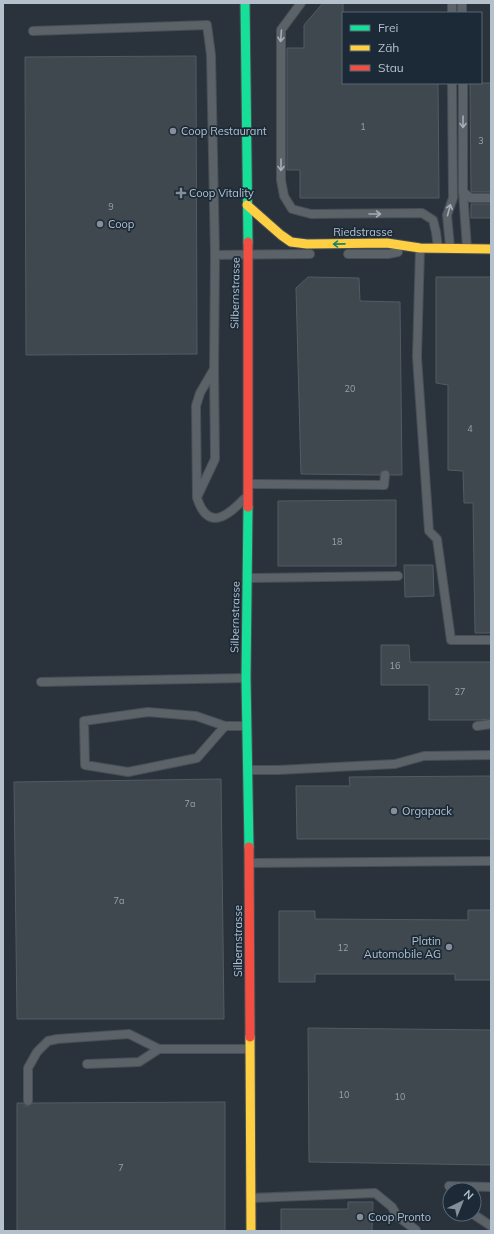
<svg xmlns="http://www.w3.org/2000/svg" width="494" height="1234" viewBox="0 0 494 1234" font-family="Mulish,sans-serif">
<rect width="100%" height="100%" fill="#2a333c"/>
<!-- building -->
<path fill="#3f474f" stroke="#525a62" d="M323,3H343V83H438L439,198H300V170H287V48H304V25Z
M196,56L197,354L26,355L25,57Z
M470,83H491V192H473L471,191Z
M471,204H491V218H471Z
M308,277L359,278L360,301L400,302L402,475H390L388,471L385,470L381,472L380,475L301,474L296,288Z
M436,277H491V633H475L473,503H464L463,471L448,470V385L436,383Z
M396,500V566H278V501Z
M404,565H433L434,596L405,597Z
M381,645H409L410,662H491V719L478,720H429V685H381Z
M491,776V839H297L296,786H350L349,777Z
M221,779L224,1019H17L14,782Z
M468,910H491V980H455V974H315V982H279V911H315V919L468,920Z
M308,1028L491,1030V1165L309,1162Z
M225,1102V1231H17V1103H23L25,1106H28L33,1103Z
M348,1202H373L372,1231H281V1209H348Z"/>
<g fill="none" stroke-linecap="round" stroke-linejoin="round">
<!-- lane casing -->
<g stroke="#484f56" stroke-width="10">
<path id="lane" d="M301,3L281,30V180L284,196L292,209L311,214L422,213L433,220L436,232L438,248
M452,3V13
M462,3V13
M33,31L207,25L211,55L215,255
M463,83V192L467,248
M463,192L471,198H491
M450,247L447,215L453,198L452,83
M420,249L417,357L429,531L437,539L451,640H491
M348,254H388L398,252
M248,484L384,485L385,475
M198,495L215,459L214,369
M244,499C227,517 208,531 197,498L196,406L200,393L214,369L215,255L310,254
M248,578L398,576
M41,682L246,678
M225,726L196,716L148,712L84,721L85,765L128,772L197,758L225,726H246
M477,726L491,724
M249,770H278L395,764L424,756L491,755
M250,863L491,861
M87,1064L139,1062L159,1049H249
M28,1101V1068L37,1052L48,1041L57,1039L129,1034L159,1049
M449,1186L491,1187
M251,1198L375,1193L392,1207L397,1216L416,1230V1231
M473,1214L491,1226"/>
</g>
<!-- fast casing -->
<g stroke="#484f56" stroke-width="11">
<path id="fast" d="M245,3L248,242
M248,507L246,678L249,847"/>
</g>
<!-- slow casing -->
<g stroke="#484f56" stroke-width="11">
<path id="slow" d="M247,205L281,235L291,242L307,244L387,243L420,248L491,249
M250,1037L251,1231"/>
</g>
<!-- jam casing -->
<g stroke="#484f56" stroke-width="11">
<path id="jam" d="M248,507V242
M249,847L250,1037"/>
</g>
<!-- lane -->
<use href="#lane" stroke="#5b6268" stroke-width="8"/>
<!-- fast -->
<use href="#fast" stroke="#16e098" stroke-width="9"/>
<!-- slow -->
<use href="#slow" stroke="#ffcf43" stroke-width="9"/>
<!-- jam -->
<use href="#jam" stroke="#f24e42" stroke-width="9"/>
</g>
<!-- one-way arrows -->
<defs><path id="oneway-shaft" d="M-6 0H5M1.5-3L5.5 0L1.5 3" fill="none" stroke-width="1.6" stroke-linecap="round" stroke-linejoin="round"/></defs>
<g stroke="#a2adb8">
<use href="#oneway-shaft" transform="translate(281 36) rotate(94)"/>
<use href="#oneway-shaft" transform="translate(463 122) rotate(90)"/>
<use href="#oneway-shaft" transform="translate(281 165) rotate(90)"/>
<use href="#oneway-shaft" transform="translate(449 210) rotate(-75)"/>
<use href="#oneway-shaft" transform="translate(375 214)"/>
</g>
<use stroke="#198568" href="#oneway-shaft" transform="translate(339 244) rotate(179)"/>
<!-- markers -->
<g fill="#848f9a" stroke="#1c2a38" stroke-width="1.5">
<circle cx="173" cy="131" r="4"/>
<path d="M179 187h4v4h4v4h-4v4h-4v-4h-4v-4h4z"/>
<circle cx="100" cy="224" r="4"/>
<circle cx="394" cy="811" r="4"/>
<circle cx="449" cy="947" r="4"/>
<circle cx="360" cy="1217" r="4"/>
</g>
<g text-anchor="middle" dominant-baseline="central" stroke-width="3.5" stroke-linejoin="round" paint-order="stroke">
<!-- number labels -->
<g font-size="9" fill="#97a2ad">
<text x="363" y="126">1</text>
<text x="481" y="140">3</text>
<text x="111" y="206">9</text>
<text x="350" y="388">20</text>
<text x="470" y="428">4</text>
<text x="337" y="541">18</text>
<text x="395" y="665">16</text>
<text x="460" y="691">27</text>
<text x="190" y="803">7a</text>
<text x="119" y="900">7a</text>
<text x="343" y="947">12</text>
<text x="344" y="1094">10</text>
<text x="400" y="1096">10</text>
<text x="121" y="1167">7</text>
</g>
<!-- poi labels -->
<g font-size="11" fill="#b4c0cc" stroke="#1c2a38" text-anchor="start">
<text x="181" y="131">Coop Restaurant</text>
<text x="189" y="193">Coop Vitality</text>
<text x="108" y="224">Coop</text>
<text x="402" y="811">Orgapack</text>
<text x="441" y="941" text-anchor="end">Platin<tspan x="441" dy="13">Automobile AG</tspan></text>
<text x="368" y="1217">Coop Pronto</text>
</g>
<!-- street labels -->
<g font-size="11" fill="#b4c0cc" stroke="#1c2a38">
<text x="363" y="232">Riedstrasse</text>
<text transform="translate(235 293) rotate(-89)">Silbernstrasse</text>
<text transform="translate(235 617) rotate(-89)">Silbernstrasse</text>
<text transform="translate(238 941) rotate(-90)">Silbernstrasse</text>
</g>
</g>
<!-- border -->
<rect width="494" height="1234" fill="none" stroke="#b4c0cc" stroke-width="8"/>
<!-- legend -->
<rect x="342" y="12" width="140" height="72" fill="#1c2a38" stroke="#596673"/>
<rect x="350" y="25" width="20" height="6" fill="#16e098" stroke="#596673"/>
<text x="378" y="32" font-size="12" fill="#b4c0cc">Frei</text>
<rect x="350" y="45" width="20" height="6" fill="#ffcf43" stroke="#596673"/>
<text x="378" y="52" font-size="12" fill="#b4c0cc">Zäh</text>
<rect x="350" y="65" width="20" height="6" fill="#f24e42" stroke="#596673"/>
<text x="378" y="72" font-size="12" fill="#b4c0cc">Stau</text>
<!-- north arrow -->
<g transform="translate(462 1202) rotate(43)"><circle r="19" fill="#1c2a38" stroke="#596673"/>
<path d="M0-3L7 15L0 10L-7 15Z" fill="#848f9a"/>
<text y="-6" font-size="11" font-weight="bold" text-anchor="middle" fill="#b4c0cc">N</text>
</g>
</svg>
